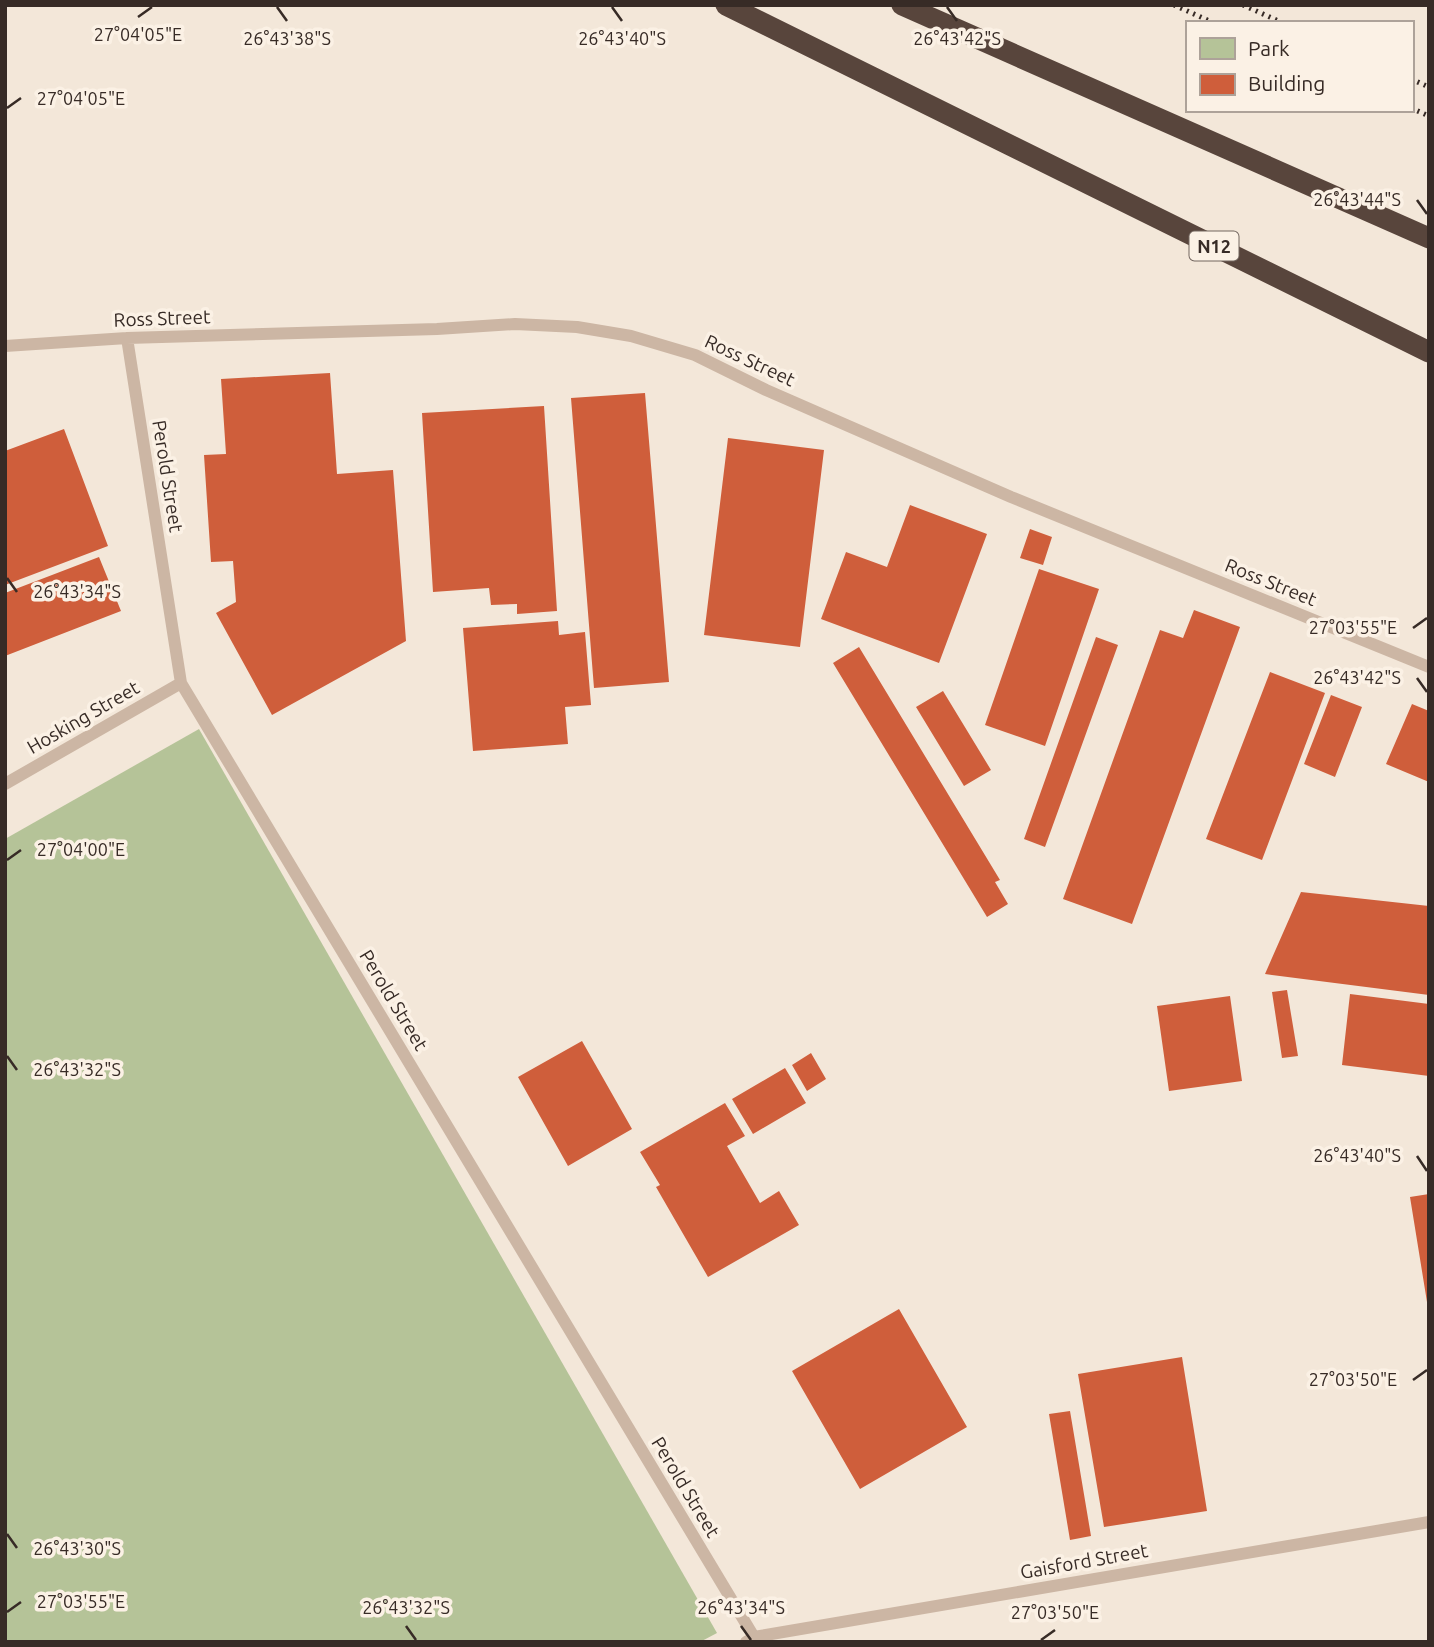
<svg xmlns="http://www.w3.org/2000/svg" width="1434" height="1647" viewBox="0 0 1434 1647" font-family="Ubuntu,sans-serif">
<rect width="100%" height="100%" fill="#f3e7d9"/>
<!-- green -->
<path fill="#b5c398" d="M199,729L717,1633L700,1642H5V839Z"/>
<!-- building -->
<path fill="#cf5e3b" d="M330,373L337,474L393,470L406,641L272,715L216,613L236,602L233,561L211,562L204,455L226,454L221,379Z
M645,393L669,682L594,688L571,398Z
M544,406L557,611L517,614V604L491,605L489,588L433,592L422,413Z
M64,429L108,546L5,585V451Z
M728,438L824,450L800,647L704,635Z
M910,505L987,534L939,663L821,619L846,552L887,567Z
M1030,529L1052,537L1043,565L1020,558Z
M99,557L121,611L5,656V593Z
M1039,569L1099,589L1045,746L985,725Z
M1194,610L1240,627L1132,924L1063,899L1160,630L1183,638Z
M558,621L559,635L585,632L591,705L565,707L568,744L473,751L463,628Z
M1096,637L1118,645L1045,847L1024,839Z
M859,647L1000,880L995,882L1008,904L987,917L833,663Z
M1270,672L1325,693L1262,860L1206,839Z
M943,691L991,770L964,786L916,707Z
M1331,695L1362,707L1335,777L1304,764Z
M1412,704L1429,711V782L1386,764Z
M1301,892L1429,906V995L1265,974Z
M1287,990L1298,1056L1282,1058L1272,992Z
M1350,994L1429,1004V1076L1342,1065Z
M1230,996L1242,1081L1169,1091L1157,1006Z
M582,1041L632,1129L568,1166L518,1077Z
M811,1053L826,1079L807,1091L792,1065Z
M785,1068L806,1103L753,1134L732,1099Z
M725,1103L745,1136L727,1146L760,1203L779,1191L799,1225L708,1277L656,1187L660,1185L640,1152Z
M1429,1194V1302H1427L1410,1197Z
M899,1309L967,1427L860,1489L792,1371Z
M1182,1357L1207,1511L1104,1527L1078,1374Z
M1070,1411L1091,1536L1070,1540L1049,1414Z"/>
<g fill="none" stroke-linecap="round" stroke-linejoin="round">
<!-- lane -->
<path stroke="#ccb6a4" stroke-width="12" d="M127,338L181,683L754,1637
M5,346L127,338L437,329L515,324L577,327L631,336L695,355L766,390L1011,497L1429,667
M5,784L181,683
M746,1642L754,1637L1429,1522"/>
<!-- highway -->
<path stroke="#58453c" stroke-width="21" d="M726,5L1429,352
M902,5L1429,238"/>
<!-- rail -->
<path stroke="#372b26" stroke-width="5" stroke-dasharray="2 5" stroke-linecap="butt" d="M1174,5L1214,23
M1243,5L1283,23
M1411,79L1429,87
M1411,108L1429,116"/>
</g>
<!-- ticks -->
<path fill="none" stroke="#372b26" stroke-width="2.5" d="M277,7L287,21M612,7L622,21M947,7L957,21M138,17L152,7M7,108L21,98M1417,200L1427,214M7,578L17,592M1413,628L1427,618M1417,678L1427,692M7,860L21,850M7,1056L17,1070M1417,1156L1427,1171M1413,1380L1427,1370M7,1534L17,1548M7,1612L21,1602M406,1626L416,1640M741,1626L751,1640M1041,1640L1055,1630"/>
<g text-anchor="middle" dominant-baseline="central" stroke-width="7" stroke-linejoin="round" paint-order="stroke">
<!-- shield labels -->
<rect fill="#fbf1e5" stroke="#72665f" stroke-width="2" x="1189.5" y="231.5" width="49" height="29" rx="5"/>
<g font-size="18" font-weight="bold" fill="#372b26">
<text x="1214" y="246">N12</text>
</g>
<!-- street labels -->
<g font-size="19" fill="#372b26" stroke="#fbf1e5">
<text transform="translate(162 318) rotate(-2)">Ross Street</text>
<text transform="translate(750 360) rotate(25)">Ross Street</text>
<text transform="translate(168 476) rotate(81)">Perold Street</text>
<text transform="translate(1271 582) rotate(22)">Ross Street</text>
<text transform="translate(83 717) rotate(-30)">Hosking Street</text>
<text transform="translate(394 1000) rotate(59)">Perold Street</text>
<text transform="translate(686 1487) rotate(59)">Perold Street</text>
<text transform="translate(1084 1561) rotate(-10)">Gaisford Street</text>
</g>
</g>
<g font-size="18" text-anchor="middle" fill="#372b26" stroke="#fbf1e5" stroke-width="7" stroke-linejoin="round" paint-order="stroke">
<text x="138" y="41">27°04'05"E</text>
<text x="622" y="45">26°43'40"S</text>
<text x="957" y="45">26°43'42"S</text>
<text x="287" y="45">26°43'38"S</text>
<text x="81" y="105">27°04'05"E</text>
<text x="1357" y="206">26°43'44"S</text>
<text x="77" y="598">26°43'34"S</text>
<text x="1353" y="634">27°03'55"E</text>
<text x="1357" y="684">26°43'42"S</text>
<text x="81" y="856">27°04'00"E</text>
<text x="77" y="1076">26°43'32"S</text>
<text x="1357" y="1162">26°43'40"S</text>
<text x="1353" y="1386">27°03'50"E</text>
<text x="77" y="1555">26°43'30"S</text>
<text x="81" y="1608">27°03'55"E</text>
<text x="406" y="1614">26°43'32"S</text>
<text x="741" y="1614">26°43'34"S</text>
<text x="1055" y="1619">27°03'50"E</text>
</g>
<!-- border -->
<rect width="1434" height="1647" fill="none" stroke="#372b26" stroke-width="14"/>
<!-- legend -->
<rect x="1186" y="21" width="228" height="91" fill="#fbf1e5" stroke="#ada299" stroke-width="2"/>
<rect x="1200" y="38" width="35" height="21" fill="#b5c398" stroke="#ada299" stroke-width="2"/>
<text x="1248" y="56" font-size="21" fill="#372b26">Park</text>
<rect x="1200" y="74" width="35" height="21" fill="#cf5e3b" stroke="#ada299" stroke-width="2"/>
<text x="1248" y="91" font-size="21" fill="#372b26">Building</text>
</svg>
